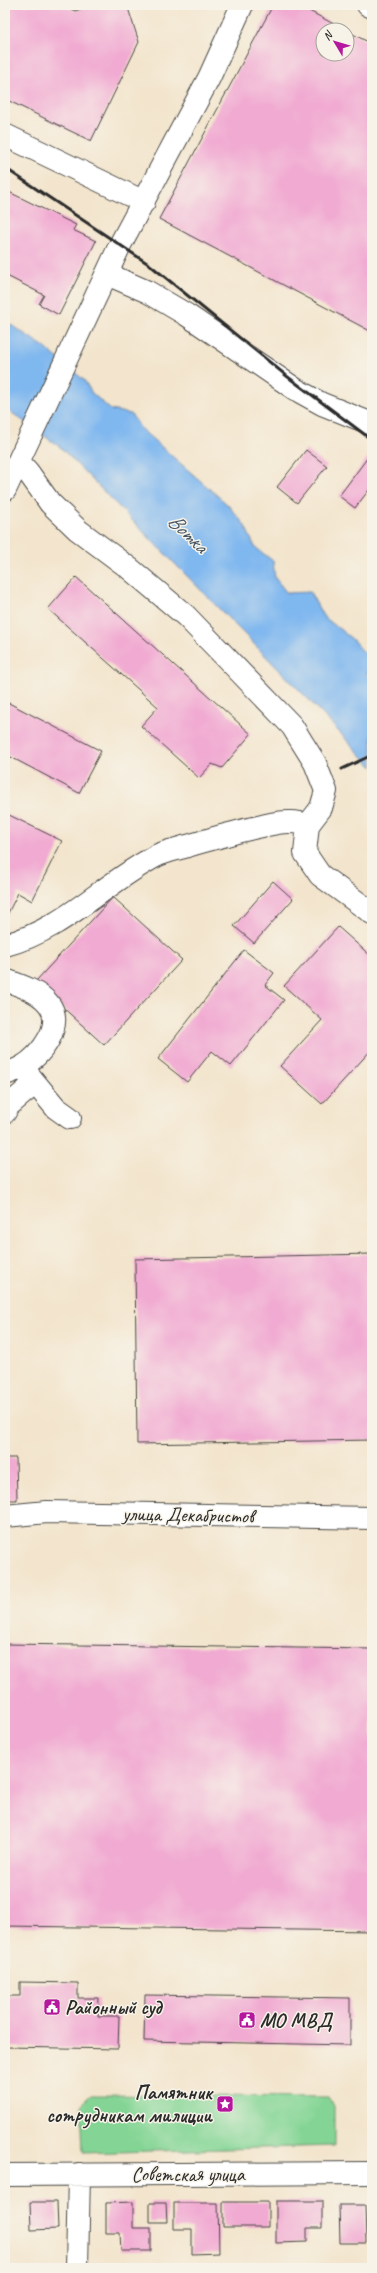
<svg xmlns="http://www.w3.org/2000/svg" width="377" height="2273" viewBox="0 0 377 2273" font-family="Caveat,sans-serif">
<rect width="100%" height="100%" fill="#f7f3e8"/>
<filter id="ink" filterUnits="userSpaceOnUse"><feTurbulence type="fractalNoise" baseFrequency=".025" numOctaves="2"/><feDisplacementMap in="SourceGraphic" scale="8" xChannelSelector="R" yChannelSelector="G"/><feConvolveMatrix kernelMatrix="1 2 1 2 8 2 1 2 1" color-interpolation-filters="sRGB"/></filter>
<filter id="wash" filterUnits="userSpaceOnUse"><feTurbulence type="fractalNoise" baseFrequency=".012" numOctaves="4" result="noise"/><feDisplacementMap in="SourceGraphic" scale="16" xChannelSelector="R" yChannelSelector="G"/><feGaussianBlur stdDeviation="0.9" result="paint"/><feColorMatrix in="noise" values="0 0 0 0 0 0 0 0 0 0 0 0 0 0 0 0 0 1.4 0 .05"/><feComposite in="paint" operator="in"/></filter>
<g filter="url(#wash)">
<rect width="100%" height="100%" fill="#f3e5cd"/>
<!-- green -->
<path fill="#84d595" stroke="#588060" d="M91,2095L328,2097L334,2106V2146L83,2153L81,2104Z"/>
<!-- water -->
<path fill="#7fb7ef" stroke="#55718d" d="M5,321L43,346L84,380L92,393L111,410L131,414L141,429L227,504L244,524L255,547L273,561L275,578L287,593L310,592L323,616L352,639L370,659L367,675L372,680V767L308,699L60,447L5,408Z"/>
<g id="blocks">
<!-- building -->
<path fill="#f1aad2" d="M5,5H62L75,11L92,5H127L139,42L91,141L5,99Z
M273,5H298L345,30H323V54H347V31L372,44V332L159,219Z
M5,190L76,225L73,230L96,241L59,315L39,304L44,295L5,275Z
M306,450L327,466L297,503L277,487Z
M371,453L372,486L355,508L339,496Z
M76,577L251,734L222,768L212,764L199,778L141,726L158,707L48,609Z
M5,701L101,751L79,793L5,754Z
M5,813L62,841L32,901L18,893L5,919Z
M273,881L293,899L254,943L234,926Z
M113,897L182,960L104,1045L35,982Z
M338,927L372,957V1049L322,1104L280,1066L322,1020L284,986Z
M244,950L274,973L265,985L284,1000L231,1066L212,1051L187,1082L158,1059Z
M372,1254V1440L137,1444L135,1259Z
M5,1458H16L17,1500H5Z
M5,1644L372,1649V1931L5,1926Z
M20,1982L78,1983V1998H99L98,2016H119L118,2049L5,2047V1996H20Z
M145,1995L350,1998V2045L144,2041Z
M276,2201H322V2228H307V2242L276,2243Z
M30,2202H57L58,2229L31,2230Z
M133,2202V2228H151V2251H121L120,2233H106V2203Z
M223,2202H268V2227H223Z
M150,2203H166L167,2222H150Z
M174,2203H218L219,2253L192,2254V2229H174Z
M339,2205H365L366,2243H340Z"/>
</g>
</g>
<g filter="url(#ink)">
<use href="#blocks" fill-opacity="0" stroke="#494743" stroke-width="1"/>
<g fill="none" stroke-linecap="round" stroke-linejoin="round">
<!-- minor casing -->
<g stroke="#494743" stroke-width="24">
<path id="minor" d="M368,5L372,7
M5,135L144,202
M107,274L148,292L187,315L295,389L322,404L372,424
M19,462L28,472L50,503L78,530L129,568L186,616L292,726L315,763L326,791L321,808L308,825L305,853L320,875L372,913
M5,490L121,243L209,78L242,5
M5,945C64,930 105,882 158,855C167,851 178,849 187,846C208,840 228,834 249,829C268,825 288,818 308,825
M5,980C19,985 38,991 48,1003C66,1024 41,1056 22,1067C17,1070 11,1072 5,1074
M22,1067L56,1108L70,1118
M5,1112L8,1106L34,1084
M5,1516L47,1512L372,1518
M5,2175L372,2173
M77,2268L79,2174"/>
</g>
<!-- minor -->
<use href="#minor" stroke="#fff" stroke-width="22"/>
<!-- rail -->
<path stroke="#2b2b2b" stroke-width="3" d="M5,168L150,265L288,377L372,440
M342,769L372,755"/>
</g>
</g>
<!-- icons -->
<defs>
<g id="civic-square" transform="scale(0.9)"><rect x="-9" y="-9" width="18" height="18" rx="4" fill="#b5179e" stroke="#f7f3e8"/><path d="M-.6-6.5H3V-4.5H.6V-3L4-1V1h2V6H-6V1h2V-1L-.6-3ZM-1.2 2.5V6h2.4V2.5Z" fill="#fff"/></g>
<g id="sight-square" transform="scale(0.9)"><rect x="-9" y="-9" width="18" height="18" rx="4" fill="#b5179e" stroke="#f7f3e8"/><path d="M0-6L1.8-2.2L6-1.7L2.9 1.2L3.7 5.4L0 3.3L-3.7 5.4L-2.9 1.2L-6-1.7L-1.8-2.2Z" fill="#fff"/></g>
</defs>
<g fill-rule="evenodd">
<use href="#civic-square" x="52" y="2007"/>
<use href="#civic-square" x="247" y="2020"/>
<use href="#sight-square" x="225" y="2104"/>
</g>
<g text-anchor="middle" dominant-baseline="central" stroke-width="3" stroke-linejoin="round" paint-order="stroke">
<!-- street labels -->
<g font-size="20" fill="#2b2b2b" stroke="#f7f3e8">
<text transform="translate(188 1515) rotate(1)">улица Декабристов</text>
<text x="188" y="2174">Советская улица</text>
</g>
<!-- poi labels -->
<g font-size="20" font-weight="bold" fill="#2b2b2b" stroke="#f7f3e8" text-anchor="start">
<text x="65" y="2007">Районный суд</text>
<text x="260" y="2020">МО МВД</text>
<text x="212" y="2092" text-anchor="end">Памятник<tspan x="212" dy="23">сотрудникам милиции</tspan></text>
</g>
<!-- water labels -->
<g font-size="21" font-style="italic" fill="#456" stroke="#f7f3e8">
<text transform="translate(188 533) rotate(44)">Вотка</text>
</g>
</g>
<!-- margin -->
<rect width="377" height="2273" fill="none" stroke="#f7f3e8" stroke-width="20"/>
<!-- north arrow -->
<g transform="translate(335 42) rotate(308)"><circle r="19" fill="#f7f3e8" stroke="#a5a39c"/>
<path d="M0-3L7 15L0 10L-7 15Z" fill="#b5179e"/>
<text y="-6" font-size="11" font-weight="bold" text-anchor="middle" fill="#2b2b2b">N</text>
</g>
</svg>
